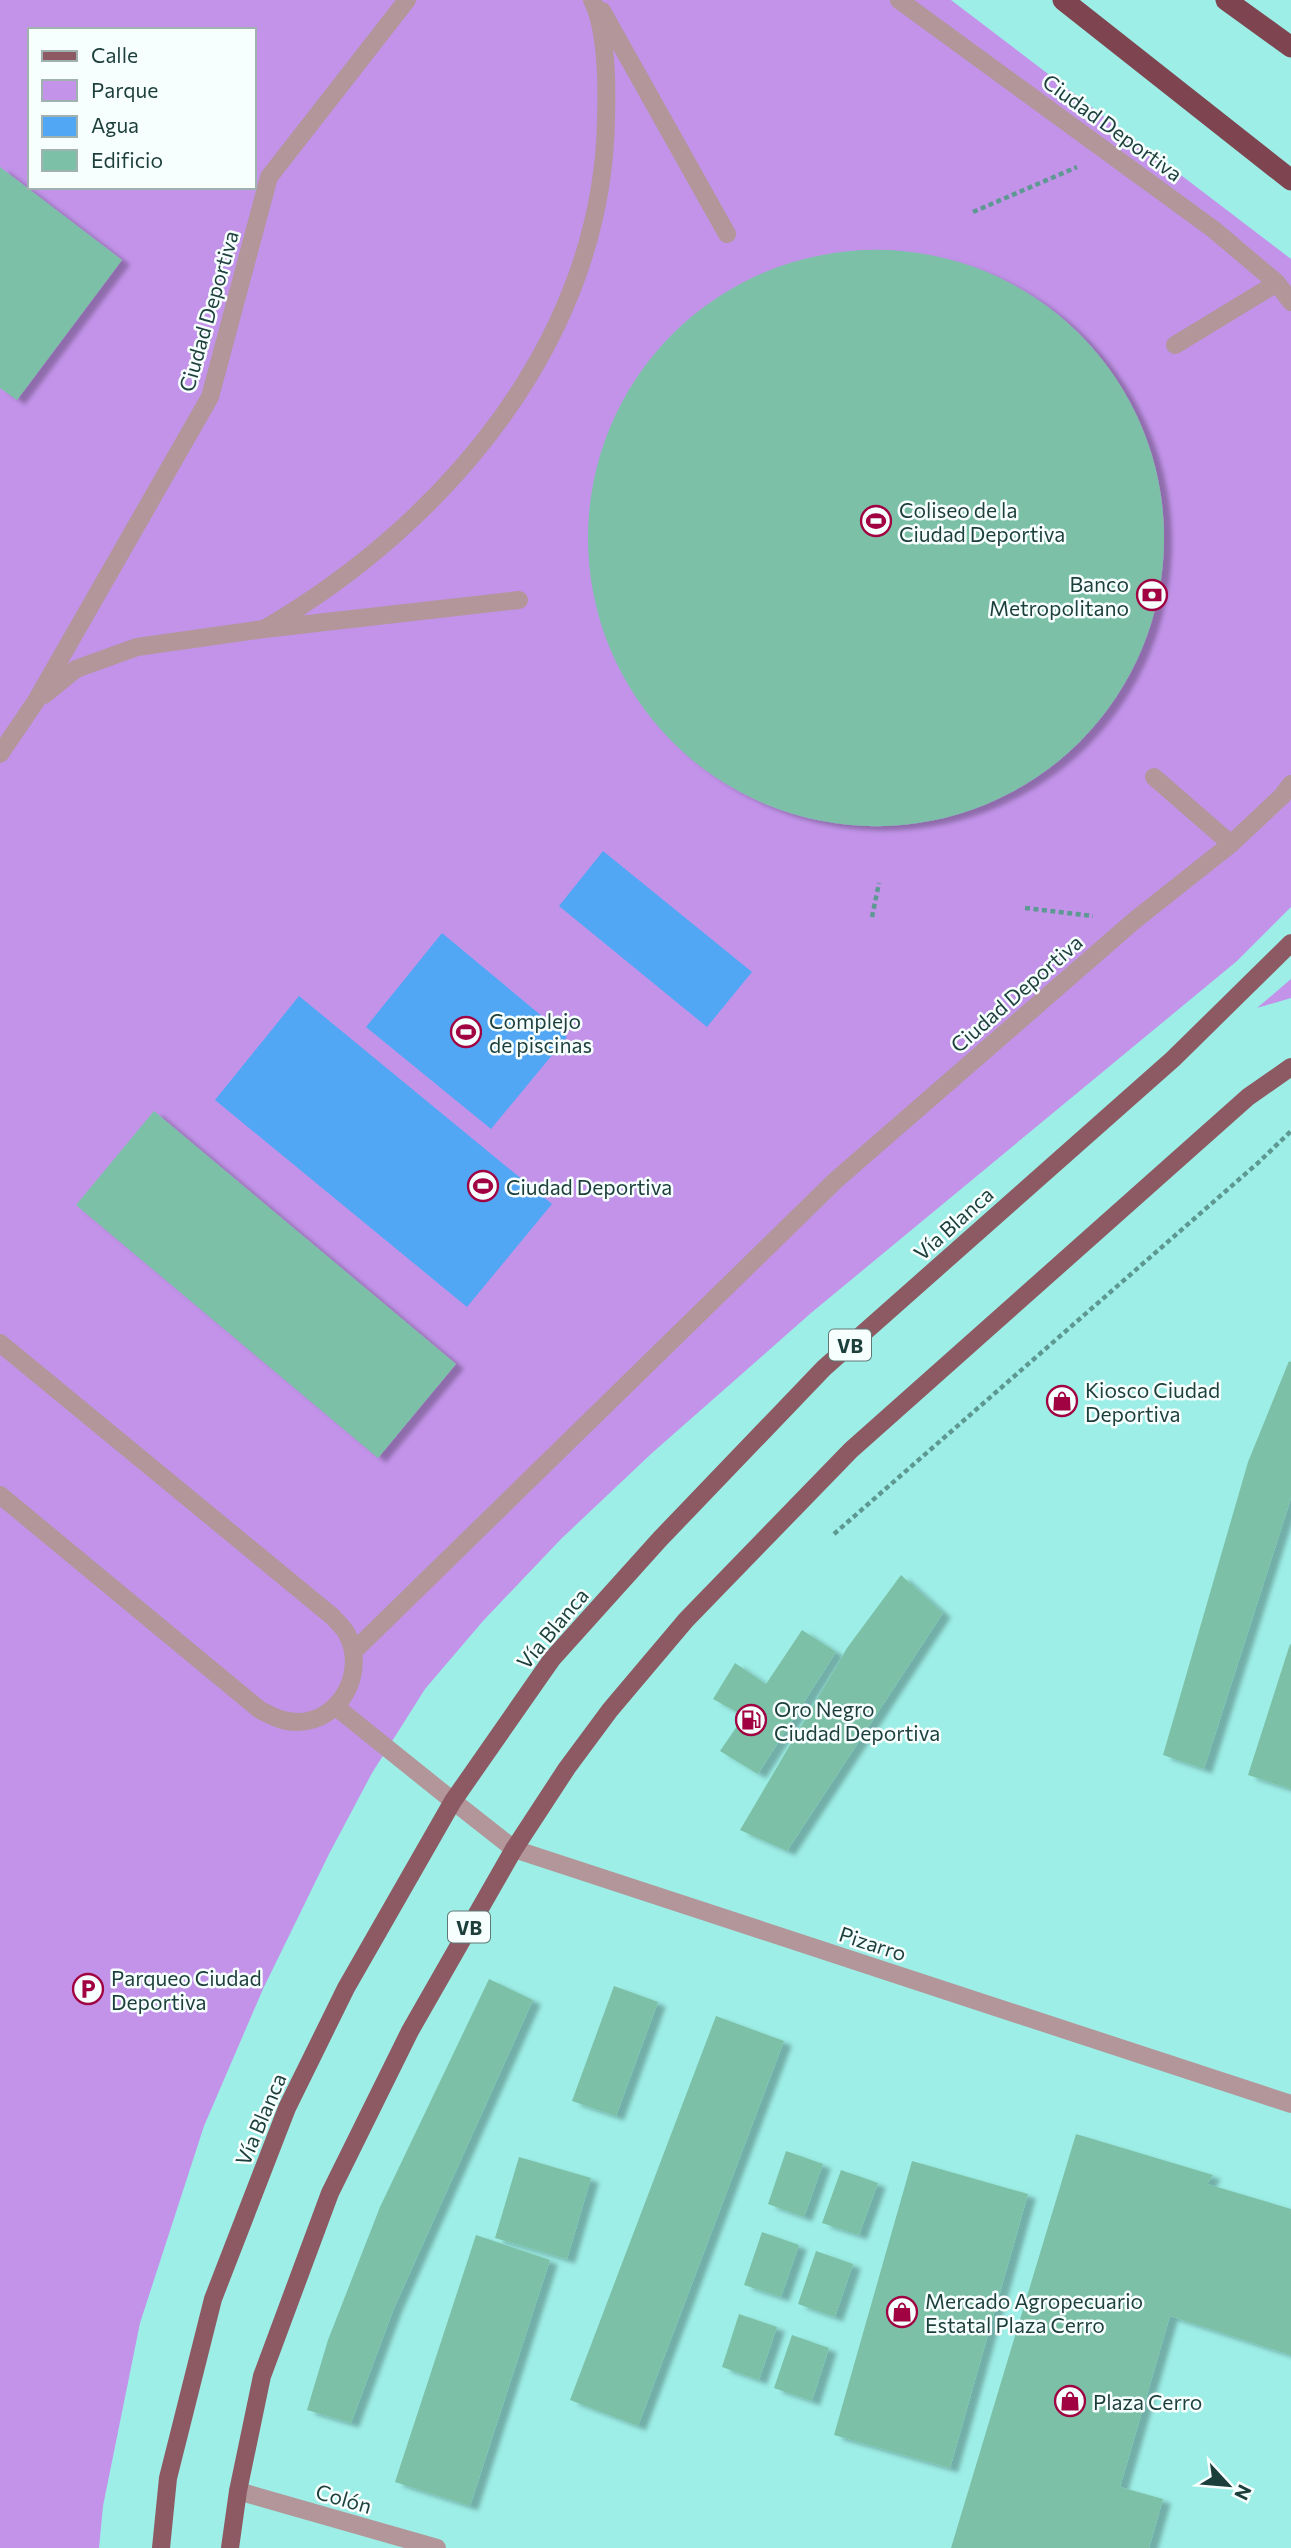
<svg xmlns="http://www.w3.org/2000/svg" width="1291" height="2548" viewBox="0 0 1291 2548" font-family="Commissioner,sans-serif">
<defs>
<filter id="shadow"><feDropShadow dx="8" dy="4.5" stdDeviation="2" flood-color="#0004"/></filter>
</defs>
<rect width="100%" height="100%" fill="#9deee6"/>
<!-- green -->
<path fill="#c293e9" fill-rule="evenodd" d="M0,0H951L1291,259V907L1237,961L811,1313L652,1453L561,1539L483,1621L425,1689L372,1773L329,1854L263,1989L204,2126L140,2323L103,2506L99,2548H0ZM30,30H254V187H30Z
M1291,979V998L1257,1008Z"/>
<!-- water -->
<path fill="#52a7f5" d="M603,851L752,972L707,1027L559,906Z
M442,933L567,1037L491,1129L366,1027Z
M299,996L552,1204L467,1307L215,1100Z"/>
<!-- building -->
<path fill="#7cc1a7" filter="url(#shadow)" d="M0,167L122,260L17,400L0,388Z
M588 538a288 288 0 1 1 576 0a288 288 0 1 1-576 0Z
M154,1111L456,1364L378,1458L76,1205Z
M1289,1361L1291,1362V1498L1204,1769L1163,1755L1248,1462Z
M901,1575L943,1613L787,1851L740,1830L847,1648Z
M802,1630L836,1652L758,1774L720,1751L744,1716L713,1699L735,1663L766,1684Z
M1290,1644L1291,1645V1789L1248,1775Z
M489,1979L533,2000L394,2308L351,2423L307,2410L328,2340L380,2207Z
M614,1986L658,2002L616,2116L572,2101Z
M716,2016L784,2041L638,2426L570,2400Z
M1076,2134L1213,2175L1207,2184L1291,2209V2355L1170,2316L1120,2487L1163,2499L1149,2548H951Z
M786,2151L823,2164L804,2217L768,2204Z
M519,2157L591,2178L567,2259L495,2238Z
M912,2161L1028,2194L950,2468L834,2435Z
M841,2170L878,2183L859,2235L822,2223Z
M762,2232L799,2245L781,2297L744,2285Z
M476,2235L550,2260L470,2506L395,2482Z
M816,2251L853,2264L835,2317L798,2304Z
M739,2314L777,2327L759,2380L722,2367Z
M792,2335L829,2348L812,2401L774,2388Z"/>
<g fill="none" stroke-linecap="round" stroke-linejoin="round">
<!-- path -->
<path stroke="#5e9892" stroke-width="4.5" stroke-dasharray="5 3.5" stroke-linecap="butt" d="M973,212L1077,167
M1025,908L1093,916
M872,917L879,883
M834,1534L1259,1162L1291,1131"/>
<!-- lane -->
<path stroke="#b3969a" stroke-width="18" d="M899,0L1213,229L1277,283L1291,302
M602,11L727,234
M1175,345L1277,283
M264,629C446,523 602,340 606,120C607,87 607,29 592,0
M44,695L76,669L137,647L264,629L519,600
M0,754L36,701L210,397L269,177L407,0
M1154,777L1231,844
M0,1343L333,1617C337,1622 344,1628 347,1634C367,1671 341,1722 297,1722C283,1722 272,1716 260,1710L0,1495
M354,1651L836,1180L1135,920L1231,844L1282,796L1291,784
M336,1707L453,1801"/>
<!-- street -->
<path stroke="#b3969a" stroke-width="18" d="M453,1801L514,1849L1291,2104
M238,2491L437,2548"/>
<!-- primary -->
<path stroke="#8d5a63" stroke-width="18" d="M161,2548L168,2478L213,2299L287,2108L346,1988L453,1801L552,1659L660,1539L824,1368L1173,1059L1291,943
M230,2548L238,2491L262,2376L330,2193L410,2031L514,1849L567,1768L610,1710L686,1620L851,1450L1248,1097L1291,1067"/>
<!-- highway -->
<path stroke="#7e4550" stroke-width="21" d="M1063,0L1291,180
M1226,0L1291,47"/>
</g>
<!-- icons -->
<defs>
<g id="stadium-ring" transform="scale(1.575)"><circle r="9.5" fill="#f7fffe" stroke="#a00242" stroke-width="1.5"/><path d="M0-5a6.5 5 0 1 0 0 10a6.5 5 0 1 0 0-10ZM-3.5-1.8h7v3.6h-7Z" fill="#a00242"/></g>
<g id="bank-ring" transform="scale(1.575)"><circle r="9.5" fill="#f7fffe" stroke="#a00242" stroke-width="1.5"/><path d="M-6-4H6V4H-6ZM0-2.3a2.3 2.3 0 1 0 0 4.6a2.3 2.3 0 1 0 0-4.6Z" fill="#a00242"/></g>
<g id="shop-ring" transform="scale(1.575)"><circle r="9.5" fill="#f7fffe" stroke="#a00242" stroke-width="1.5"/><path d="M-5-2.5h2.3a2.7 3.5 0 0 1 5.4 0H5L5.5 6h-11ZM-1.5-2.5h3a1.5 2.3 0 0 0-3 0Z" fill="#a00242"/></g>
<g id="fuel-ring" transform="scale(1.575)"><circle r="9.5" fill="#f7fffe" stroke="#a00242" stroke-width="1.5"/><path d="M-5.5-6h7V0h2V4h1.3V-2.5L3-4.5l.8-.8L6-3V5H2.5V1h-1V6h-7ZM-4.2-4.7v3.2H.2V-4.7Z" fill="#a00242"/></g>
<g id="parking-ring" transform="scale(1.575)"><circle r="9.5" fill="#f7fffe" stroke="#a00242" stroke-width="1.5"/><path d="M-3.5-5.5H1a3.5 3.5 0 0 1 0 7H-1V5.5H-3.5ZM-1-3.4V-.6H.8a1.4 1.4 0 0 0 0-2.8Z" fill="#a00242"/></g>
</defs>
<g fill-rule="evenodd">
<use href="#stadium-ring" x="876" y="521"/>
<use href="#bank-ring" x="1152" y="595"/>
<use href="#stadium-ring" x="466" y="1032"/>
<use href="#stadium-ring" x="483" y="1186"/>
<use href="#shop-ring" x="1062" y="1401"/>
<use href="#fuel-ring" x="751" y="1720"/>
<use href="#parking-ring" x="88" y="1989"/>
<use href="#shop-ring" x="902" y="2312"/>
<use href="#shop-ring" x="1070" y="2401"/>
</g>
<g text-anchor="middle" dominant-baseline="central" stroke-width="5" stroke-linejoin="round" paint-order="stroke">
<!-- shield labels -->
<g fill="#f7fffe" stroke="#5e7976" stroke-width="2">
<rect x="829" y="1329.5" width="42" height="31" rx="5"/>
<rect x="448" y="1911.5" width="42" height="31" rx="5"/>
</g>
<g font-size="19" font-weight="bold" fill="#1d3f3c">
<text x="850" y="1345">VB</text>
<text x="469" y="1927">VB</text>
</g>
<!-- street labels -->
<g font-size="21" fill="#1d3f3c" stroke="#f7fffe">
<text transform="translate(1113 127) rotate(36)">Ciudad Deportiva</text>
<text transform="translate(208 311) rotate(-74)">Ciudad Deportiva</text>
<text transform="translate(1016 993) rotate(-41)">Ciudad Deportiva</text>
<text transform="translate(953 1223) rotate(-42)">Vía Blanca</text>
<text transform="translate(552 1628) rotate(-50)">Vía Blanca</text>
<text transform="translate(873 1943) rotate(18)">Pizarro</text>
<text transform="translate(260 2119) rotate(-67)">Vía Blanca</text>
<text transform="translate(344 2498) rotate(16)">Colón</text>
</g>
<!-- poi labels -->
<g font-size="21" fill="#1d3f3c" stroke="#f7fffe" text-anchor="start">
<text x="899" y="509">Coliseo de la<tspan x="899" dy="24">Ciudad Deportiva</tspan></text>
<text x="1129" y="583" text-anchor="end">Banco<tspan x="1129" dy="24">Metropolitano</tspan></text>
<text x="489" y="1020">Complejo<tspan x="489" dy="24">de piscinas</tspan></text>
<text x="506" y="1186">Ciudad Deportiva</text>
<text x="1085" y="1389">Kiosco Ciudad<tspan x="1085" dy="24">Deportiva</tspan></text>
<text x="774" y="1708">Oro Negro<tspan x="774" dy="24">Ciudad Deportiva</tspan></text>
<text x="111" y="1977">Parqueo Ciudad<tspan x="111" dy="24">Deportiva</tspan></text>
<text x="925" y="2300">Mercado Agropecuario<tspan x="925" dy="24">Estatal Plaza Cerro</tspan></text>
<text x="1093" y="2401">Plaza Cerro</text>
</g>
</g>
<!-- legend -->
<rect x="28" y="28" width="228" height="161" fill="#f7fffe" stroke="#a0b2b0" stroke-width="2"/>
<rect x="42" y="51" width="35" height="10" fill="#8d5a63" stroke="#a0b2b0" stroke-width="2"/>
<text x="91" y="63" font-size="21" fill="#1d3f3c">Calle</text>
<rect x="42" y="80" width="35" height="21" fill="#c293e9" stroke="#a0b2b0" stroke-width="2"/>
<text x="91" y="98" font-size="21" fill="#1d3f3c">Parque</text>
<rect x="42" y="116" width="35" height="21" fill="#52a7f5" stroke="#a0b2b0" stroke-width="2"/>
<text x="91" y="133" font-size="21" fill="#1d3f3c">Agua</text>
<rect x="42" y="150" width="35" height="21" fill="#7cc1a7" stroke="#a0b2b0" stroke-width="2"/>
<text x="91" y="168" font-size="21" fill="#1d3f3c">Edificio</text>
<!-- north arrow -->
<g transform="translate(1228 2485) rotate(116)" stroke="#f7fffe" stroke-width="5" paint-order="stroke">
<path d="M0-5L12 26L0 18L-12 26Z" fill="#1d3f3c"/>
<text y="-10" font-size="19" font-weight="bold" text-anchor="middle" fill="#1d3f3c">N</text>
</g>
</svg>
